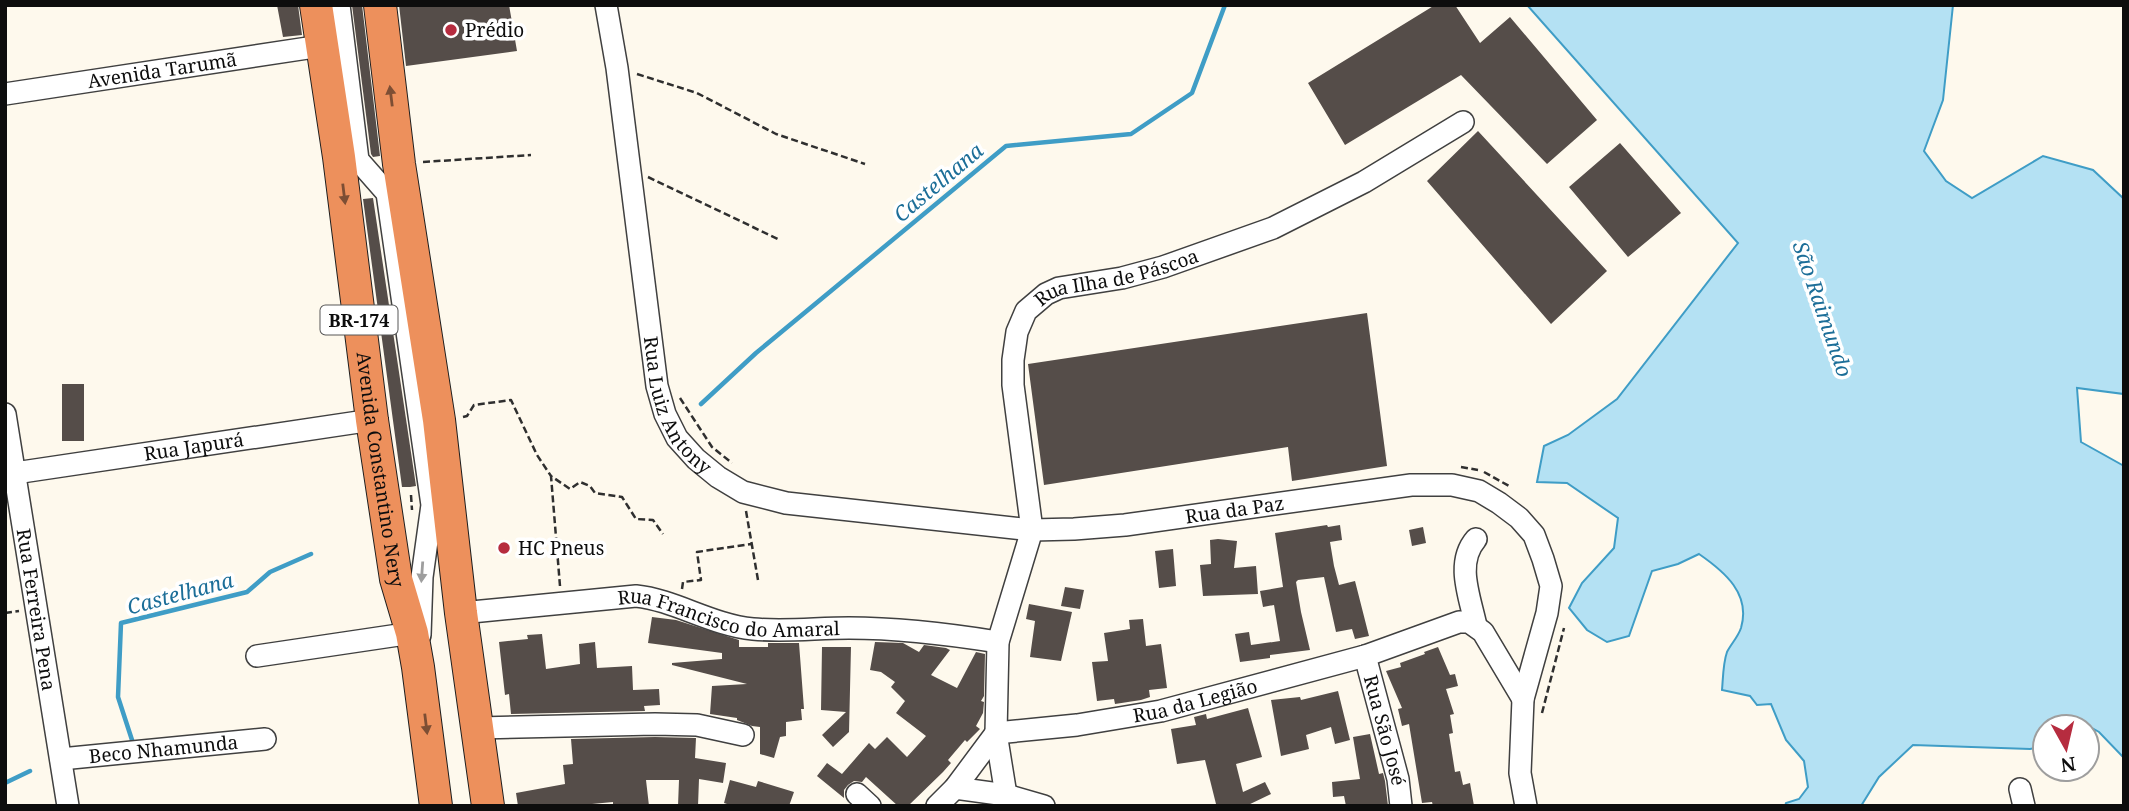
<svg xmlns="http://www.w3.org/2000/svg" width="2129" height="811" viewBox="0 0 2129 811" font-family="'Noto Serif',serif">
<rect width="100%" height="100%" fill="#fef9ed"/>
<!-- water -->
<path fill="#b4e1f3" stroke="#3f9dc6" stroke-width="2" d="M1527,5H1953L1943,100L1924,151L1946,181L1972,198L2043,156L2093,170L2124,199V394L2077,388L2081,442L2124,466V758L2099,732L2081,722L2075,727H2045V746L2030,749L1913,745L1879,777L1861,806H1785L1786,803L1799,799L1808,787L1804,761L1786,740L1771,704L1757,705L1750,696L1722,690C1723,679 1723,663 1727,652C1731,644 1738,637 1741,628C1751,594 1725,572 1699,554L1678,564L1652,571L1629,636L1607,642L1587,630L1569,608L1582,583L1614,548L1618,518L1567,483L1537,482L1544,446L1568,435L1617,399L1738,243Z"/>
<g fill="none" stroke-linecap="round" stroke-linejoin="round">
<!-- stream -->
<path stroke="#3f9dc6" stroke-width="4.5" d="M701,404L756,353L1006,146L1131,134L1192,93L1225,5
M132,740L118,697L121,623L247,592L270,572L311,554
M5,783L30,771"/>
</g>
<!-- building -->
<path fill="#554d49" d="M277,5H298L302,35L283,37Z
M352,5H362L380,156L373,157L371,154Z
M399,5H509L517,51L406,66Z
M1435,5H1455L1480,43L1510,17L1597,120L1547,164L1461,75L1345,145L1308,83Z
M1478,131L1607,271L1551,324L1427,181Z
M1620,143L1681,213L1628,257L1569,187Z
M373,198L416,486L410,487H402L363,199Z
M1367,313L1387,466L1292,481L1288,447L1044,485L1028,364Z
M62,384H84V441H62Z
M1327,525L1328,527L1340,525L1342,540L1330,542L1334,566L1339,585L1355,581L1369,636L1355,639L1352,629L1336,632L1324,577L1298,580L1296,582L1301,612L1310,650L1270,655V658L1240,662L1235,634L1249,632L1251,645L1280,641L1274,605L1263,607L1260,591L1283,587L1275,533Z
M1423,527L1426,543L1412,546L1409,530Z
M1218,539L1237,541L1234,568L1256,566L1258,594L1203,596L1200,565L1211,564L1210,540Z
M1173,549L1176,586L1159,588L1155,551Z
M1065,587L1084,590L1080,609L1061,606Z
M1029,604L1072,612L1061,661L1030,657L1035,621L1026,619Z
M652,617L676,620L739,640V647H768V643H799L804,709H801L802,720L786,722V736L780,737L774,758L760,754V727L752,726L737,720V718L710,714L712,686L747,684L672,665V663L722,659V653L648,643Z
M1143,619L1146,646L1161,644L1167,688L1149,690L1150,697L1141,700L1115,704L1114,699L1097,701L1092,662L1108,661L1104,633L1130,629L1129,620Z
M542,634L546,669L580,664L579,644L595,642L597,668L632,666L633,690L659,689L660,705L644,706L645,711L511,714L509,694L505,695L499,642L528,639L527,635Z
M875,642L903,643L919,652L924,645L946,648L950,650L931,675L957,688L976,652L985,654L984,696L981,701L984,702L983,713L976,726L980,729L967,742L965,740L948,760L951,763L943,772L908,806H898L866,777L862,782L854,781L848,785L844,790V798L817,776L827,763L842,774L869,743L875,749L887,737L907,757L926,736L896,713L905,701L891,687L895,682L881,672L870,670Z
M822,647H851L849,732L833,747L822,735L846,712L821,710Z
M1438,647L1450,675L1455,674L1458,686L1446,689L1454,714L1450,715L1453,733L1449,734L1455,772L1460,771L1463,785L1470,783L1474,806H1433L1432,802L1422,803L1409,724L1402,726L1398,709L1402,708L1386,671L1401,667L1400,663L1425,654L1424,652Z
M1338,691L1350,740L1335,744L1331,727L1306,735L1309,749L1281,756L1271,700L1300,697L1301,700Z
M1248,708L1262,757L1236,764L1243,792L1265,782L1271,794L1246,806H1212L1216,804L1205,760L1177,764L1171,729L1196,725L1194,717L1206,714L1207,719Z
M1370,734L1379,774L1383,773L1385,781L1388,806H1346L1344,796L1333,797L1332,782L1360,779L1353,737Z
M655,737L696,738L695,758L726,763L723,783L699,779L698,806H678L679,780H646L649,806H613V802L571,806H518L516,793L565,784L563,765L573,764L571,739Z
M730,780L756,787L758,781L794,792L789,806H733L724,803Z"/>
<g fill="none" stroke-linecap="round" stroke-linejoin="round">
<!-- minor casing -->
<g stroke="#404040" stroke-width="24">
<g id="minor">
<path d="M339,5L358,160L387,193L432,505L422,577L420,635"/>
<path id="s1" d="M606,5L617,68L657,386L665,414L677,438L696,459L718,477L743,492L786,503L1032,530L1074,529L1125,525L1411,485H1452L1479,491L1499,503L1519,518L1534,535L1543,559L1551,586L1547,613L1523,699L1520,773L1526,806"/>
<path id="s2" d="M5,94L321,46"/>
<path id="s3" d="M5,414L68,806"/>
<path id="s4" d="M5,471L15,473L372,420"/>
<path d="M1476,539C1455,563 1470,597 1476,626"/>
<path id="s5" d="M461,613L636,596C675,600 711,625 753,629C785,632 817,628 849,628C900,628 948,634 998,642"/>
<path d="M257,656L412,633"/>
<path id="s6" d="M1365,656L1398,779L1401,806"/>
<path d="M478,728L655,724L697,725L743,735"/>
<path id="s7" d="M61,759L265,739"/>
<path d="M955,788L1006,795L1044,806"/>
<path d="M2020,789L2024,806"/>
<path d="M857,794L870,806"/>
<path id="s8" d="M1006,795L996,733L998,642L1032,530L1013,385V360L1017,332L1026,311L1046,294L1059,288L1122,278L1163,267L1273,228L1364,182L1463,122"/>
<path id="s9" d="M937,806L955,788L996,733L1077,725L1161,711L1365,656L1459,622H1469L1483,632L1523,699"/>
</g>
</g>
<!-- highway casing -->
<g stroke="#1e1e1e" stroke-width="34">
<g id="highway">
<path id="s10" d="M316,5L339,157L372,420L396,579L412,633L418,667L436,806"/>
<path d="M380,5L399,164L439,420L461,613L488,806"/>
</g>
</g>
<!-- path -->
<path stroke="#2f2f2f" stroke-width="2.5" stroke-dasharray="7 3.5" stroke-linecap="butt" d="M637,74L697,93L776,134L865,164
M423,162L531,155
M648,177L780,240
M680,398L712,447L732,463
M463,417L467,416L474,405L511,400L537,455L551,476
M1461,467L1478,470
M1484,472L1509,486
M411,495L412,510
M746,511L758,580
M560,586L551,476L570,489L580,482L590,486L595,493L622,497L636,519L653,520L663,534
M682,589L683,582L701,580L697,552L751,544
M5,613L19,611
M1542,713L1564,628"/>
<!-- minor -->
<use href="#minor" stroke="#fff" stroke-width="21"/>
<!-- highway -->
<use href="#highway" stroke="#ed905c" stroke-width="32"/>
</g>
<!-- one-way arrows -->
<defs><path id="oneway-solid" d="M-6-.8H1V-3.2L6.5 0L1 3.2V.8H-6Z" transform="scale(1.75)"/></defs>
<g fill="#7d4e34">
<use href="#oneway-solid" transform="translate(391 96) rotate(-97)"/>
<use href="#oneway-solid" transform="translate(344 194) rotate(83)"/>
<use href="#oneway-solid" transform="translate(426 724) rotate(83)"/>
</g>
<use fill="#9e9e9e" href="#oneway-solid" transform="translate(422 572) rotate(94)"/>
<!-- markers -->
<g fill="#b62c3f" stroke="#fff" stroke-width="2.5">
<circle cx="451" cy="30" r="7"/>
<circle cx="504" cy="548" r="7"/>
</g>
<g text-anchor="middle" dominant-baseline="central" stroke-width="7" stroke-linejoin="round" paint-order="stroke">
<!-- shield labels -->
<rect fill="#fff" stroke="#565656" stroke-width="2" x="320.5" y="305.5" width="77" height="29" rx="5"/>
<g font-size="18" font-weight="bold" fill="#0d0d0d">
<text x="359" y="320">BR-174</text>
</g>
<!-- poi labels -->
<g font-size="19" fill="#0d0d0d" stroke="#fff" text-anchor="start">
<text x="465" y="30">Prédio</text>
<text x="518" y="548">HC Pneus</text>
</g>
<!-- street labels -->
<g font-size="19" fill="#0d0d0d" stroke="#fff">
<text stroke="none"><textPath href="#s2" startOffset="159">Avenida Tarumã</textPath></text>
<text stroke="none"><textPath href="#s8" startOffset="592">Rua Ilha de Páscoa</textPath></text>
<text stroke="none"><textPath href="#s1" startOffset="410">Rua Luiz Antony</textPath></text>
<text stroke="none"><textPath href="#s4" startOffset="191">Rua Japurá</textPath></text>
<text stroke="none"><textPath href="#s10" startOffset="469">Avenida Constantino Nery</textPath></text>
<text stroke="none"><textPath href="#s1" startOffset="1022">Rua da Paz</textPath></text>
<text stroke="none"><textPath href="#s3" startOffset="198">Rua Ferreira Pena</textPath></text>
<text stroke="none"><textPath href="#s5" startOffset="271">Rua Francisco do Amaral</textPath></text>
<text stroke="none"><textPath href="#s9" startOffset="296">Rua da Legião</textPath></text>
<text stroke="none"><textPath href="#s6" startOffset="77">Rua São José</textPath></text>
<text stroke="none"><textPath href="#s7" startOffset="103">Beco Nhamunda</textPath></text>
</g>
<!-- water labels -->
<g font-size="21" font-style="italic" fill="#1c6e98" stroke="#fff">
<text transform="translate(938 182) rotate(-40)">Castelhana</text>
<text transform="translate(1823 309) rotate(71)">São Raimundo</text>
<text transform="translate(180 593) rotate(-15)">Castelhana</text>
</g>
</g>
<!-- border -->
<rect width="2129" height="811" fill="none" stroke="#0d0d0d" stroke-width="14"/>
<!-- north arrow -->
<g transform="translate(2066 748) rotate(172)"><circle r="33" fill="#ffffff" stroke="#9e9e9e" stroke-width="2"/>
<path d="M0-5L12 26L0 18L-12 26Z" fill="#b62c3f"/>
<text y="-10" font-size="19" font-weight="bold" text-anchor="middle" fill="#0d0d0d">N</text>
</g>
</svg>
